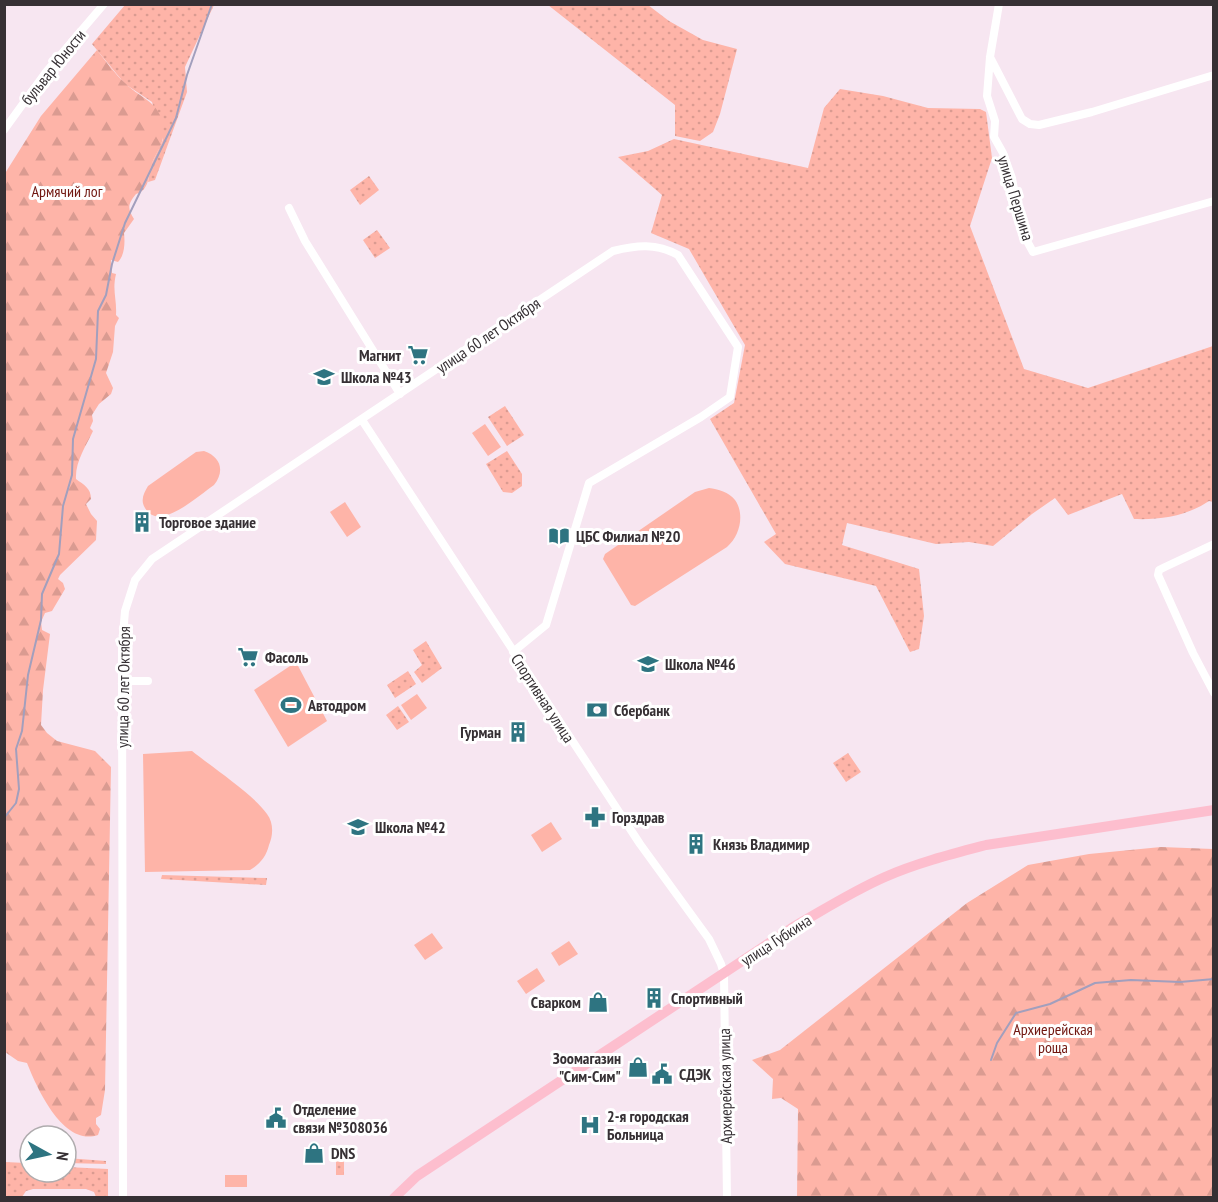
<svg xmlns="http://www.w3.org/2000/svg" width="1218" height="1202" viewBox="0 0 1218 1202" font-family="'PT Sans Narrow',sans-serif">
<defs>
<pattern id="grass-dots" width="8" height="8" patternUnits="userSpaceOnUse" patternTransform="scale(1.5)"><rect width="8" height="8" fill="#feb4a8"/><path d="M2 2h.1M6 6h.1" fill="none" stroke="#da9b91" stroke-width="1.8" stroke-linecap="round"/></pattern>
<pattern id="forest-firs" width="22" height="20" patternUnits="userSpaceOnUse" patternTransform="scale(1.5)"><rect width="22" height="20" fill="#feb4a8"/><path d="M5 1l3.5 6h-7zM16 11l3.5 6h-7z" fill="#da9b91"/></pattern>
</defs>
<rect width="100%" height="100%" fill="#f7e6f1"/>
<!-- grass -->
<path fill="url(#grass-dots)" d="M125,5H214L185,67L187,92L155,180L148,182L151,165L163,140L152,102L125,84L92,44Z
M548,5H648L669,21L703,40L737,49L720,114L713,132L700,141L675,136V105Z
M840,89L883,96L928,108L980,109L986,112L992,158L970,226L1024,369L1088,388L1213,346V502L1209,501C1187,516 1160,520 1134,519L1122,494L1068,515L1055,498L1032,514L993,546L969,542L936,544L847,523L842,545L919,569L924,616L919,649L910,652L876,586L785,564L764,542L776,534L710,419L734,403L745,345L689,249L651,233L662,195L618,157L648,151L674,139L808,168L824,108Z
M369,176L379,190L360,205L350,190Z
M377,230L390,248L375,258L363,240Z
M505,406L524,435L507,446L488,417Z
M507,451L522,474V486L512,493L503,492L486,464Z
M426,641L442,668L422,683L414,672L422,665L413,650Z
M408,671L416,684L395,698L387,685Z
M398,706L409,722L397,730L386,715Z
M848,753L861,772L846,782L833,763Z
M162,875L267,878L266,885L161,879Z
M336,1146H344V1175H336Z
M66,1158L106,1161V1164L66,1163Z
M27,1160H30V1172H66V1167L108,1169V1197H96L94,1192L86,1189H33L26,1191L22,1197H5V1162L26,1163Z"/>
<!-- forest -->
<path fill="url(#forest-firs)" d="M97,50C106,61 114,73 125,83C144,102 165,102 163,137C162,147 153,157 151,167C148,178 149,190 136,194C128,204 127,208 134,219L124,233C125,242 125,255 118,262L111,260L112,273L116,274C112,291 117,299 116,315L119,318L115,326L113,352L106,373L113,388L111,394L99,404L92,415L93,421L90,428L93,431C86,446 75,462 76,479C84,485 91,488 91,499L86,504L91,514L97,521L96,540L60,575L58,579L63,583L65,589L52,611L45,613L41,622L42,630L50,634L43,690L41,725L47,733L57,741L95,751L111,767L105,1090L101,1115L96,1118V1124L100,1129L98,1135C63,1147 37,1088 27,1063L18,1061L5,1052L4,175L41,116Z
M1161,847L1213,849V1197H797L798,1109L781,1098L772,1099L773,1079L752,1060L780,1050L967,903L1028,865L1089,854Z"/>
<!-- pitch -->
<path fill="#feb4a8" d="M485,424L501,447L488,456L472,433Z
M204,451C221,457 225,471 214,485C199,495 159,533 145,508C140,500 144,493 148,486L196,452Z
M709,488C718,489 729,492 735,500C745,514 740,536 727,547L635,606L631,605L603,559L605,554L695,492Z
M345,502L361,527L347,537L330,512Z
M296,662L327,721L288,747L254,690Z
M417,694L427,708L411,720L401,705Z
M192,751C212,767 254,795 267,814C274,823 273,836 269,845C266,857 260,864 250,870L145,872L143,754Z
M551,822L562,839L542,852L531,835Z
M432,933L443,948L425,960L414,945Z
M569,941L578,954L559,966L551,953Z
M537,968L545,981L526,994L517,981Z
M225,1175H247V1187H225Z"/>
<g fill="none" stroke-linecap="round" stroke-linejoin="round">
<!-- stream -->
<path stroke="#a29fbd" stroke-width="2" d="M4,818L16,803L19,789L16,749L22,731L28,675L41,620L42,594L59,554L63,506L72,475L73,439L96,359L98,311L106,295L112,264L125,223L176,118L187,75L212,4
M991,1060L997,1043L1016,1013L1050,1004L1095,983L1131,980L1180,982L1214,979"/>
<!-- minor -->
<path stroke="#fff" stroke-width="8" d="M999,4L990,57L987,96L995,121L994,137L1003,153L1012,178L1016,200L1027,241L1033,252L1214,201
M990,57L1022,119L1030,124L1039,125L1092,112L1214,75
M4,130L46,72L104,4
M289,208L305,241L400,394
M362,420L640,844L709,939L721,964L724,974L727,1198
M1214,544L1165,567L1159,570L1158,575L1193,653L1214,693
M122,681H148
M123,1198L122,647L125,611L135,580L152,559L613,251C637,245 656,243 678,255L738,347L730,397L701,417L589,483L546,625L513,652"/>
<!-- major -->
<path stroke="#fdbece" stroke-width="10" d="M394,1198L417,1176L795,926C825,909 853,891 885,877C917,863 952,854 986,845L1214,810"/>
</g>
<!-- icons -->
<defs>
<g id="supermarket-bare" transform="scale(1.62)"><path d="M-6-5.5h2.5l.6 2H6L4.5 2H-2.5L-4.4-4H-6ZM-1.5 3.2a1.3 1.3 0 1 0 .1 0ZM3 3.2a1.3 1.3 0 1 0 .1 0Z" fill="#2e7481" stroke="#fff" stroke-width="2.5" paint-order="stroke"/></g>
<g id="school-bare" transform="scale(1.62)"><path d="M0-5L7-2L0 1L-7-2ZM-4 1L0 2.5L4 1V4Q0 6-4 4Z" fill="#2e7481" stroke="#fff" stroke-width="2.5" paint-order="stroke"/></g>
<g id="building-bare" transform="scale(1.62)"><path d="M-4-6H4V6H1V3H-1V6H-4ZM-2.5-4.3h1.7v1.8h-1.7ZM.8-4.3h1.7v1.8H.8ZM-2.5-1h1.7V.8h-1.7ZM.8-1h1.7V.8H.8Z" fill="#2e7481" stroke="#fff" stroke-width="2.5" paint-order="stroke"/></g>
<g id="library-bare" transform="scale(1.62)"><path d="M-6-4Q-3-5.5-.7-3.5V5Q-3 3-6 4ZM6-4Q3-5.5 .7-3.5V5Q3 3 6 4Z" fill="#2e7481" stroke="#fff" stroke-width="2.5" paint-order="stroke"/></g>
<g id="stadium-bare" transform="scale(1.62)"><path d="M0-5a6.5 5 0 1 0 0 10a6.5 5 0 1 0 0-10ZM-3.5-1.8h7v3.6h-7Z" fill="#2e7481" stroke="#fff" stroke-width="2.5" paint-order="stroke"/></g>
<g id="bank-bare" transform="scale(1.62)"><path d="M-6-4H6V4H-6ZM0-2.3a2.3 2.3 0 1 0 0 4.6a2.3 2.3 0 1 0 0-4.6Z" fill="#2e7481" stroke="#fff" stroke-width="2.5" paint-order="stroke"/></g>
<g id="pharmacy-bare" transform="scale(1.62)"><path d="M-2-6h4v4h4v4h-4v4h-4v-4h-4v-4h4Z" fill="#2e7481" stroke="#fff" stroke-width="2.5" paint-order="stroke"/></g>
<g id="shop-bare" transform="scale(1.62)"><path d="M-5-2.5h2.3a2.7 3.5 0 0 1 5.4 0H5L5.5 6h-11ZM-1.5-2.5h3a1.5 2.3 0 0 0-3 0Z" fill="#2e7481" stroke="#fff" stroke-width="2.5" paint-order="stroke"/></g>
<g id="civic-bare" transform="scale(1.62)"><path d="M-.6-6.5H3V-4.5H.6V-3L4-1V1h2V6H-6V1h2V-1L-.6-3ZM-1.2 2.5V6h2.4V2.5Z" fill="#2e7481" stroke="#fff" stroke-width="2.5" paint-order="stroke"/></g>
<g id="hospital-bare" transform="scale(1.62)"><path d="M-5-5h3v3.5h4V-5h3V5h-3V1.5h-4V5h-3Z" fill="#2e7481" stroke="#fff" stroke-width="2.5" paint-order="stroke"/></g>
</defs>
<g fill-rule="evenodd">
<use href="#supermarket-bare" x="418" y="355"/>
<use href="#school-bare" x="324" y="377"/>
<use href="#building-bare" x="142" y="522"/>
<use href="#library-bare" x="559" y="536"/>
<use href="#supermarket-bare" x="248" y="657"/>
<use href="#school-bare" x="648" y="664"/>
<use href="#stadium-bare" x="291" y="705"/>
<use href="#bank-bare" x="597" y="710"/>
<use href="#building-bare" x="518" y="732"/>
<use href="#pharmacy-bare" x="595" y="817"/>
<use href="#school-bare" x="358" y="827"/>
<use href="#building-bare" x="696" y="844"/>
<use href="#building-bare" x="654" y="998"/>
<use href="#shop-bare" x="598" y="1002"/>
<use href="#shop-bare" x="638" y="1067"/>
<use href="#civic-bare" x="662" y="1074"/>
<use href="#civic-bare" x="276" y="1118"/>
<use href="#hospital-bare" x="590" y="1125"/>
<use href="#shop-bare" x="314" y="1153"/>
</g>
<g text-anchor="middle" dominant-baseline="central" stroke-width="6" stroke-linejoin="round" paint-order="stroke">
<!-- street labels -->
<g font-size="16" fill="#363034" stroke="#fff">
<text transform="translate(53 67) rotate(-51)">бульвар Юности</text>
<text transform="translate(1016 198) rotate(73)">улица Першина</text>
<text transform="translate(488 335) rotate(-34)">улица 60 лет Октября</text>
<text transform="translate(123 687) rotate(-89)">улица 60 лет Октября</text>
<text transform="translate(543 698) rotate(57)">Спортивная улица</text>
<text transform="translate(776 940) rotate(-33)">улица Губкина</text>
<text transform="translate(725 1086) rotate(-91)">Архиерейская улица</text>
</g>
<!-- park labels -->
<g font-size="16" fill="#711710" stroke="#fff">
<text x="67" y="191">Армячий лог</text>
<text x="1053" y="1029">Архиерейская<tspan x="1053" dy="18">роща</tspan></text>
</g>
<!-- poi labels -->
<g font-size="16" font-weight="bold" fill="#363034" stroke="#fff" text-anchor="start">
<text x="401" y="355" text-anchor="end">Магнит</text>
<text x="341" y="377">Школа №43</text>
<text x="159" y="522">Торговое здание</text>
<text x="576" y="536">ЦБС Филиал №20</text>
<text x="265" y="657">Фасоль</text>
<text x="665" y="664">Школа №46</text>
<text x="308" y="705">Автодром</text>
<text x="614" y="710">Сбербанк</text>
<text x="501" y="732" text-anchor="end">Гурман</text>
<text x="612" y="817">Горздрав</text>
<text x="375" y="827">Школа №42</text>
<text x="713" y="844">Князь Владимир</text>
<text x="671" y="998">Спортивный</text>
<text x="581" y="1002" text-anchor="end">Сварком</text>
<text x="621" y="1058" text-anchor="end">Зоомагазин<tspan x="621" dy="18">"Сим-Сим"</tspan></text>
<text x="679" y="1074">СДЭК</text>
<text x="293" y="1109">Отделение<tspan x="293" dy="18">связи №308036</tspan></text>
<text x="607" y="1116">2-я городская<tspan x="607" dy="18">Больница</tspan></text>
<text x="331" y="1153">DNS</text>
</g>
</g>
<!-- border -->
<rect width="1218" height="1202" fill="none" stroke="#363034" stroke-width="12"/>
<!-- north arrow -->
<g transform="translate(48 1154) rotate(98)"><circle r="28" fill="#ffffff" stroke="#afacae" stroke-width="1.5"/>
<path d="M0-4.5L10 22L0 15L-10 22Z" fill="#2e7481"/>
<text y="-9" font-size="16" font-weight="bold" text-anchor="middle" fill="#363034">N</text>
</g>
</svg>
